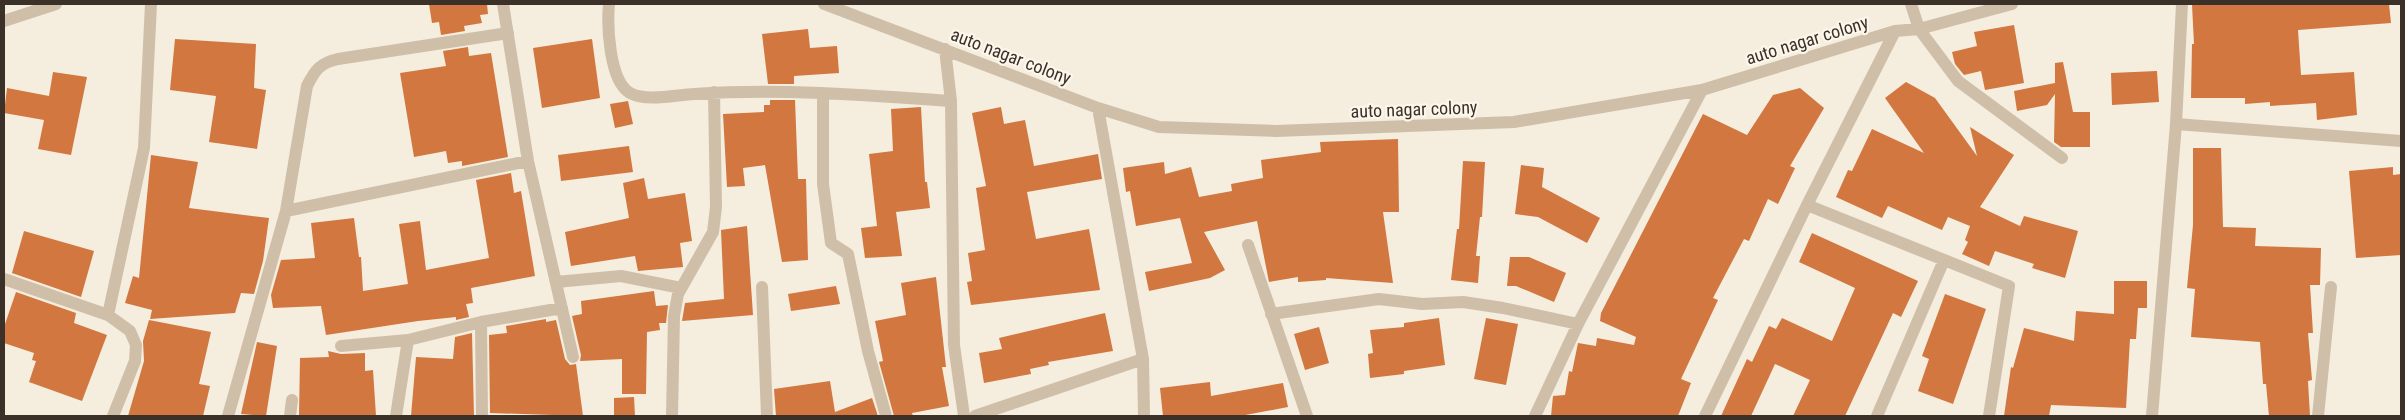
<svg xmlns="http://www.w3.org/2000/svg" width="2405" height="420" viewBox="0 0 2405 420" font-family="'Roboto Condensed',sans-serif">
<rect width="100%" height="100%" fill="#f5edde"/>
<!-- building -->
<path fill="#d1773f" d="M429,4H487L488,14L480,15L482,23L464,26L465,31L441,35L439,22L432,23Z
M2192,4H2389L2391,23L2298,30L2301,75L2354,72L2357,115L2317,120L2316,103L2270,106V102L2245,104V98H2191L2192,44H2194Z
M2014,25L2024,83L1985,90L1981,71L1964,75L1955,64L1952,52L1977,46L1974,32Z
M808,29L810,48L837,46L839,73L794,76V84H768L762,34Z
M175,39L256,44L254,88L266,90L257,149L209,142L216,96L170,90Z
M592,39L600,98L542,108L533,48Z
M468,47L469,56L491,53L508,157L462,166V161L448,163L446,151L414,157L400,73L446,66L443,51Z
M2063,62L2073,112H2090V147H2061L2054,142L2055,94L2047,105L2017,111L2014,91L2055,83V63Z
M2157,71L2159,102L2112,105L2111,73Z
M53,72L87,77L71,155L38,149L44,120L4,113L7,88L49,96Z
M1906,82L1935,98L1977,156L1970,127L2014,155L1980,207L2020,226L2024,216L2078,231L2065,278L2032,268L2034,264L1995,251L1989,266L1962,254L1968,242L1965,240L1970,226L1948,217L1942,230L1888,206L1882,218L1836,197L1848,170L1852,171L1872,129L1924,153L1885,98Z
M1800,88L1824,108L1790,166L1795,168L1778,204L1768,199L1749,241L1744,239L1713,298L1718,300L1681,379L1691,383L1678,416H1551L1553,396L1565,395L1569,371L1572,372L1578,343L1596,346L1597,338L1634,345L1636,337L1600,321L1601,313L1703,114L1747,135L1773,95Z
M770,100H795L798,179H806L808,260L782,262L765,165L743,168L745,186L727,187L723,114L764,112V105H770Z
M628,101L633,124L615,128L610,104Z
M921,107L925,182H927L930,208L896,212L902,256L865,258L861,228L877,226L869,154L893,151L891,109Z
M1001,107L1004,124L1025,120L1034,166L1098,154L1102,179L1027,192L1036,239L1089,229L1100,290L971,305L967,282L972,281L968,253L985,250L976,188L986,186L972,113Z
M1398,139L1399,212H1383L1393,283L1326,278V280L1298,282V277L1269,282L1257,221L1204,232L1225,270L1210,278L1149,291L1145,272L1192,263L1180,218L1136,226L1130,191L1126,192L1123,168L1164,162L1165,174L1191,167L1199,197L1232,191L1231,184L1263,178L1261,160L1321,152L1320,142Z
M629,146L633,172L561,181L558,155Z
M2193,148H2221L2223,227L2256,228L2255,246L2321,248L2320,285H2310L2313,333H2308L2312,380L2308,381L2310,416H2269L2266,384H2263L2260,342L2191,337L2195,289L2187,288L2193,225Z
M151,155L198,162L189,208L269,218L263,261L254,294L241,293L235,313L150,319L152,310L125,303L133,276L139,278Z
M1463,161L1485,162L1482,217H1480L1476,256H1480L1478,283L1451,280L1457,229H1459Z
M1521,165L1544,168L1542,187L1600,218L1587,243L1538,217L1515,214Z
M2393,167V175L2401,174V255L2356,258L2349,171Z
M511,173L514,193L521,191L535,276L471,288L473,303L466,304L469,317L456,320V317L418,321L326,335L321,306L273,308L271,295L281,260L315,258L311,223L354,218L359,257H361L363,291L408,284L399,224L420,221L426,270L489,258L476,180Z
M644,178L648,199L685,193L692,241L680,243L683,267L638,271L635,256L571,266L565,232L629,218L623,183Z
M747,226L753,315L682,321L685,303L724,299L721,230Z
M24,231L94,251L81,297L12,273Z
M1812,233L1918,281L1901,317L1893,313L1845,416H1793L1810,380L1775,364L1751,416H1721L1747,359L1752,362L1769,326L1776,329L1782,318L1832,341L1855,288L1799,262Z
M1510,257H1529L1566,273L1554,302L1516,286H1507Z
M936,277L946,367H942L949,406L912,413L913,416H894L879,362L883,361L875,321L906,315L901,283Z
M2114,281H2147V308H2138L2136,339H2130L2126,408L2051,405L2049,416H2004L2011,367L2013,368L2024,328L2074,341L2076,311L2114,314Z
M836,286L840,304L791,311L788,294Z
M654,291L656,306L668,305L666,323H659L660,330L647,332L646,394H622V359L580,361L581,355L572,316L582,314L581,301Z
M16,292L76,313L74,323L107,335L82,401L29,382L36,361L32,360L34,353L4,343V327Z
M1945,294L1986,309L1953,404L1918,391L1929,359L1922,356Z
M1105,313L1113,351L1048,362L1049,365L1030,369L1031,374L984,383L979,353L1002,349L999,338Z
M1439,318L1445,365L1404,371V374L1370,378L1368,354L1373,353L1370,330L1404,327V323Z
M1486,318L1518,324L1506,385L1474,379Z
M546,319V322L556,320L565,359L570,365L576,364L583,416L490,413L489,335L507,333L506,326Z
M149,320L211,332L199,384L210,386L203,416H128L144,361L143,341Z
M1319,327L1329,363L1305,370L1294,334Z
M472,333L474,416H411L416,357L453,359L455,337Z
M257,342L277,346L266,416L241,414Z
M328,351L341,354L365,353V371L373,370L376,416H299L300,358L329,357Z
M830,381L835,412L872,398L878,416H776L774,389Z
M1210,382L1211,396L1283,383L1288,407L1240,416H1163L1160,388Z
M634,397L635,416H614V398Z"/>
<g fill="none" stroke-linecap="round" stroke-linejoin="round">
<!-- minor -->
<path stroke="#cfbfa8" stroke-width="12" d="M503,4L528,161L573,357
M609,4C607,25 609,81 630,93C647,102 675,95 694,94C780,88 866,95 951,101
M824,4L1098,108L1159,127L1276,131L1514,122L1702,90L1895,31L1919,29L2012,4
M1911,4L1919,29L1958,81L2062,158
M4,21L56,4
M945,49L951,101L954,345L964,416
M823,93V184L831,243L848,254L868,351L886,416
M1098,108L1143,359L1144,416
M2176,124L2401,141
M1807,205L2009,286L1989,416
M286,211L528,161
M1248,245L1307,416
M4,279L108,315L130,331L136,345L135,361L113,416
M556,282L621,276L681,288
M762,287L767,416
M1271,314L1379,299L1422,304L1463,302L1503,308L1578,324
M108,315L144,148L151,4
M481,322L482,416
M341,346L408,340L481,322L562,308
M228,416L286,211L307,86C315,70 320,63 338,59L508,33
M290,416L292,400
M396,416L408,340
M672,416L674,316L678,294L713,232L716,207L714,92
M975,416L1143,359
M1535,416L1578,324L1702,90
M1705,416L1807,205L1895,31
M1877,416L1944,260
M2152,416L2176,124L2182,4
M2318,416L2331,287"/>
</g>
<g text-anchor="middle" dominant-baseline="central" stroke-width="4.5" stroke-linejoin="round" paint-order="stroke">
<!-- street labels -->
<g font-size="18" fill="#3b3129" stroke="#fcf6eb">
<text transform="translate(1807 40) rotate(-17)">auto nagar colony</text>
<text transform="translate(1011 56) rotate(21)">auto nagar colony</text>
<text transform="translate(1414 109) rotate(-2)">auto nagar colony</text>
</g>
</g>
<!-- border -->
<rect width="2405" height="420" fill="none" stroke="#3b3129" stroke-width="10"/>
</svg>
